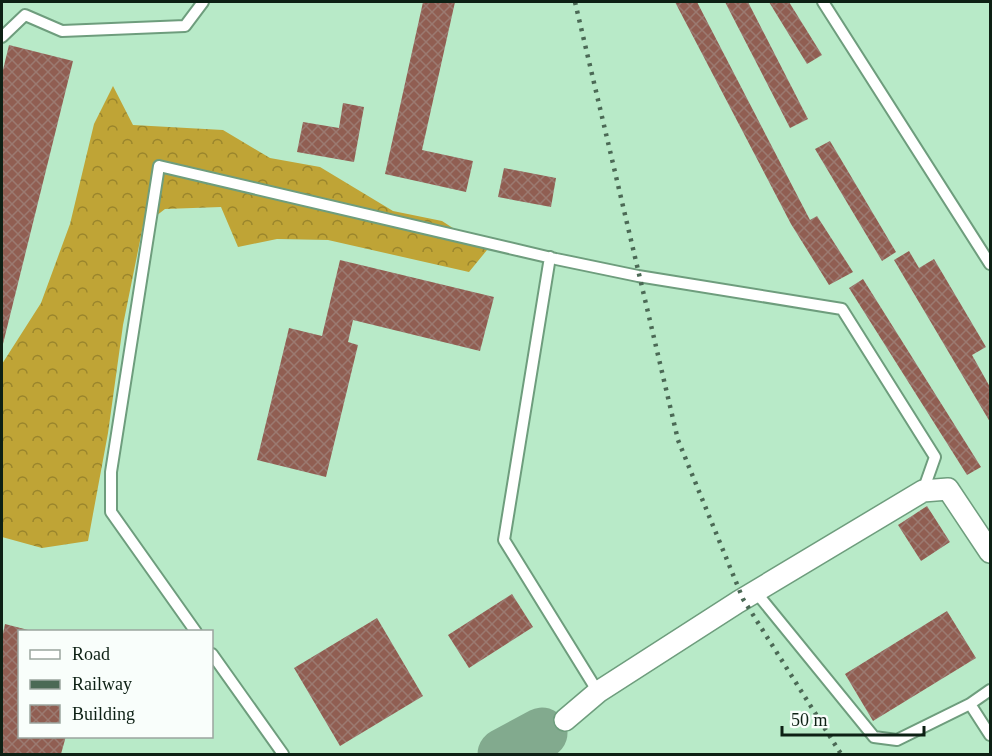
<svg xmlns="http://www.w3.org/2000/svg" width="992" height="756" viewBox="0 0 992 756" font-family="Georgia,serif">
<defs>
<pattern id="forest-crowns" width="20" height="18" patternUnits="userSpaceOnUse" patternTransform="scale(1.5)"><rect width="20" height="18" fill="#bfa436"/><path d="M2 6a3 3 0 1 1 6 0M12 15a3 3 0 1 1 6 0" fill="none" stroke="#9a852c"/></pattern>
<pattern id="building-cross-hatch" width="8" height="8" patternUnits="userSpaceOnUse" patternTransform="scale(1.5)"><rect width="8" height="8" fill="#905e52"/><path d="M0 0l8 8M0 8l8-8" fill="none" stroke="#9b7a71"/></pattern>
</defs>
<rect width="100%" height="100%" fill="#b8eac8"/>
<!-- forest -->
<path fill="url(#forest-crowns)" d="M113,86L133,125L223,130L270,158L320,167L393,211L442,221L487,250L469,272L328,240L277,239L238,247L221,207L165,209L143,226L123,325L108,433L88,541L42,548L2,537V364L41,303L70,224L94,124Z"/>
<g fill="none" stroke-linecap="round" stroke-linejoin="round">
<!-- taxiway -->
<path stroke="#82aa8e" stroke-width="51" d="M503,754L542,733"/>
</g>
<!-- building -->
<path fill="url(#building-cross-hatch)" d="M423,2H455L422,150L473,161L466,192L385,174Z
M675,2H697L810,220L817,216L853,272L829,285L791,224Z
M725,2H748L808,119L790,128Z
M769,2H789L822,55L807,64Z
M9,45L73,61L2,348V74Z
M343,103L364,107L354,162L297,152L303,122L339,128Z
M830,141L896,252L882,261L815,149Z
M504,168L556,178L551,207L498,197Z
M909,251L919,268L934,259L986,347L972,355L990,387V422L894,260Z
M340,260L494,297L480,351L353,320L348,342L358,345L326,477L257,460L289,328L322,336Z
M863,279L981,467L967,475L849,288Z
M927,506L950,542L921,561L898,525Z
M512,594L533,627L469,668L448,635Z
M947,611L976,658L873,721L845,674Z
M377,618L423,696L340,746L294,668Z
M5,624L32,631L20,632V736H66L61,754H2V638Z"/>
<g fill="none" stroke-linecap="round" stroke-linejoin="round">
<!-- lane casing -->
<g stroke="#6e9d7d" stroke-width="14">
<path id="lane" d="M823,2L990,264
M2,37L25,15L62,31L185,26L203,2
M550,257L504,540L598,692
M755,591L874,737L897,740L970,704L990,735
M196,632L111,512V472L159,166L556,259L638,276L842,309L935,457L923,491
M212,654L283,754
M970,704L990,690"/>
</g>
<!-- street casing -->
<g stroke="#6e9d7d" stroke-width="24">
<path id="street" d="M565,720L598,692L738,602L923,491L948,489L990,552"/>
</g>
<!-- lane -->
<use href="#lane" stroke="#fff" stroke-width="10"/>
<!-- street -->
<use href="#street" stroke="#fff" stroke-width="21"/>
<!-- rail -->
<path stroke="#4b6955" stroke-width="4.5" stroke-dasharray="3 6" stroke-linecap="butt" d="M575,2L678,440L743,599L841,754"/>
</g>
<!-- border -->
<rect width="992" height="756" fill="none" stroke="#0d2014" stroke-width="6"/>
<!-- legend -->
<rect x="18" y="630" width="195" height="108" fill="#f9fefb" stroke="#9ba59f" stroke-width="1.5"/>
<rect x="30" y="650" width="30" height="9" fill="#ffffff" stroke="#9ba59f" stroke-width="1.5"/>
<text x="72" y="660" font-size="18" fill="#0d2014">Road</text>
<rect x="30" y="680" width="30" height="9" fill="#4b6955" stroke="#9ba59f" stroke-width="1.5"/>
<text x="72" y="690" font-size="18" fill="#0d2014">Railway</text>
<rect x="30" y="705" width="30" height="18" fill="url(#building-cross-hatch)" stroke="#9ba59f" stroke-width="1.5"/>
<text x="72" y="720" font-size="18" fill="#0d2014">Building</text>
<!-- scale -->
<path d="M782 726v9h142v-9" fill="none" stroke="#0d2014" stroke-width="3"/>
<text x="791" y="726" font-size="18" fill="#0d2014" stroke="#f9fefb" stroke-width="4.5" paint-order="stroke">50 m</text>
</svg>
